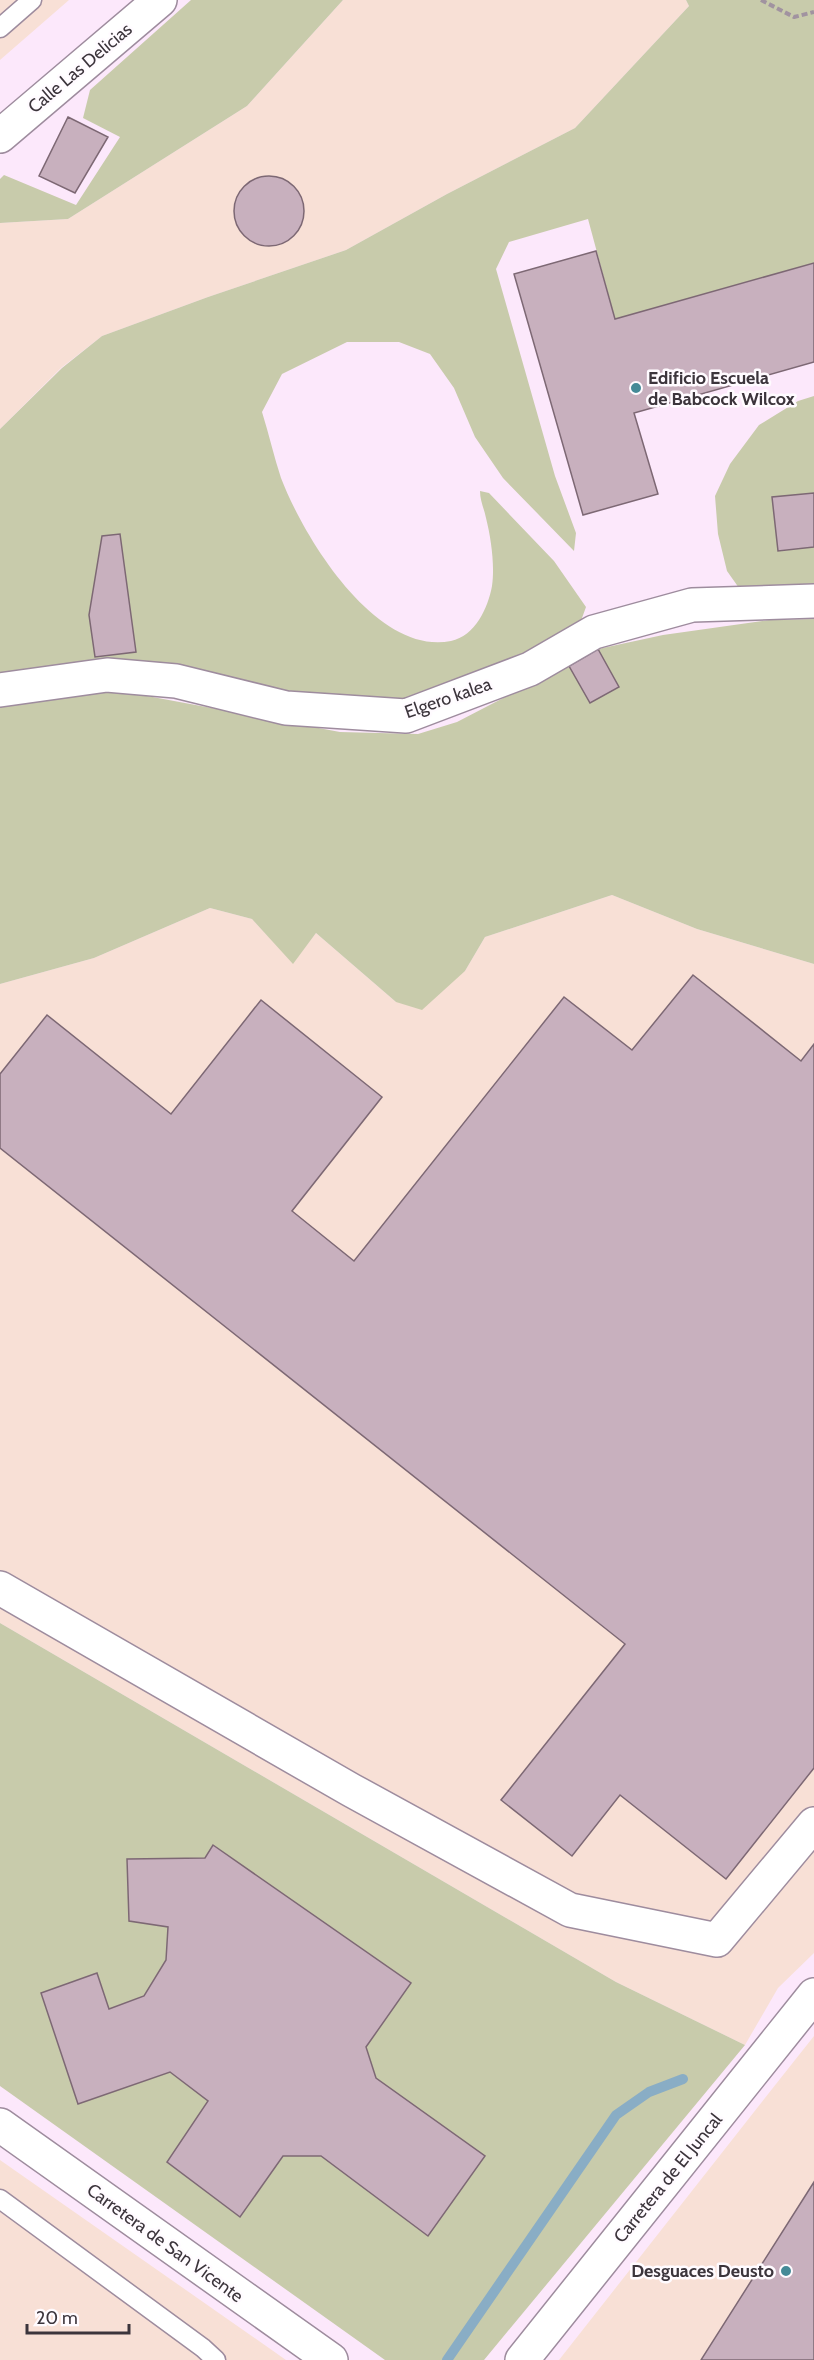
<svg xmlns="http://www.w3.org/2000/svg" width="814" height="2360" viewBox="0 0 814 2360" font-family="Cabin,sans-serif">
<rect width="100%" height="100%" fill="#fce8fb"/>
<!-- industrial -->
<path fill="#f8e0d6" d="M0,0H69L0,60Z
M343,0H686L689,6L575,128L447,194L346,250L208,297L102,336L61,368L0,429V223L68,219L247,106Z
M612,895L697,929L814,964V1953L778,1988L745,2045L616,1982L0,1623V984L94,958L210,908L252,919L293,963L316,933L396,1002L465,971L485,937Z
M814,2036V2360H559L776,2084Z
M0,2160L286,2360H0Z"/>
<!-- green -->
<path fill="#c8cbab" fill-rule="evenodd" d="M191,0H343L247,106L68,219L0,223V179L4,175L76,205L120,137L83,118L90,90Z
M686,0H814V263L615,319L588,219L509,242L496,269L555,476L576,533L574,551L503,478L475,437L454,388L430,354L399,342H347L282,374L262,412C269,434 274,457 281,478C304,538 376,656 451,641C475,636 488,608 492,586C495,565 491,538 486,518C484,508 480,501 480,491L489,493L554,561L586,607L578,629L547,648L425,695L392,703L0,676V429L62,368L102,336L208,297L346,250L447,194L575,128L689,6Z
M814,396V591L739,588L727,571L718,534L715,496L730,464L759,425L798,401Z
M814,619V964L697,929L612,895L485,937L465,971L422,1010L396,1002L316,933L293,964L252,919L210,908L94,958L0,984V704L115,690L340,732L418,734L457,722L598,649L663,635L769,620Z
M0,1623L616,1982L745,2045L484,2360H385L0,2086ZM213,1845L253,1876L411,1983L366,2047L376,2078L485,2156L428,2236L321,2156H283L240,2217L167,2162L208,2101L170,2072L78,2104L41,1993L97,1973L109,2009L144,1996L166,1960L168,1927L129,1921L127,1859L205,1858Z"/>
<g fill="none" stroke-linecap="round" stroke-linejoin="round">
<!-- stream -->
<path stroke="#89adc5" stroke-width="10" d="M447,2360L616,2115L649,2092L683,2079"/>
</g>
<!-- building -->
<path fill="#c8b0be" stroke="#7d6874" stroke-width="1.5" d="M68,117L108,137L75,193L39,176Z
M234 211a35 35 0 1 1 70 0a35 35 0 1 1-70 0Z
M596,251L615,319L814,263V362L634,413L658,494L583,515L514,274Z
M814,493V547L778,551L772,497Z
M120,534L136,652L95,657L89,615L102,536Z
M598,649L619,687L590,703L569,666Z
M693,975L801,1061L814,1044V1768L726,1879L620,1795L572,1856L501,1800L625,1644L0,1148V1074L47,1015L171,1114L261,1000L382,1097L292,1211L354,1261L564,997L632,1050Z
M213,1845L411,1983L366,2047L376,2078L485,2156L428,2236L321,2156H283L240,2217L167,2162L208,2101L170,2072L78,2104L41,1993L97,1973L109,2009L144,1996L166,1960L168,1927L129,1921L127,1859L205,1858Z
M814,2182V2360H701Z"/>
<g fill="none" stroke-linecap="round" stroke-linejoin="round">
<!-- service casing -->
<g stroke="#9e8c9e" stroke-width="21">
<path id="service" d="M0,28L32,0
M0,2199L203,2348L216,2360"/>
</g>
<!-- minor casing -->
<g stroke="#9e8c9e" stroke-width="36">
<path id="minor" d="M0,690L107,675L176,681L286,708L406,716L530,669L594,632L692,605L814,601
M0,1588L351,1790L570,1910L717,1940L814,1824"/>
</g>
<!-- tertiary casing -->
<g stroke="#9e8c9e" stroke-width="36">
<path id="tertiary" d="M0,136L160,0
M0,2125L331,2360
M522,2360L814,1995"/>
</g>
<!-- path -->
<path stroke="#a193a0" stroke-width="4" stroke-dasharray="6 3" stroke-linecap="butt" d="M761,0L794,17L814,12"/>
<!-- service -->
<use href="#service" stroke="#fff" stroke-width="18"/>
<!-- minor -->
<use href="#minor" stroke="#fff" stroke-width="33"/>
<!-- tertiary -->
<use href="#tertiary" stroke="#fff" stroke-width="33"/>
</g>
<!-- markers -->
<g fill="#458a97" stroke="#fffbff" stroke-width="2">
<circle cx="636" cy="388" r="6"/>
<circle cx="786" cy="2271" r="6"/>
</g>
<g text-anchor="middle" dominant-baseline="central" stroke-width="5" stroke-linejoin="round" paint-order="stroke">
<!-- street labels -->
<g font-size="18" fill="#3c353c" stroke="#fffbff">
<text transform="translate(80 68) rotate(-40)">Calle Las Delicias</text>
<text transform="translate(448 698) rotate(-19)">Elgero kalea</text>
<text transform="translate(668 2178) rotate(-51)">Carretera de El Juncal</text>
<text transform="translate(165 2243) rotate(36)">Carretera de San Vicente</text>
</g>
<!-- poi labels -->
<g font-size="18" font-weight="bold" fill="#3c353c" stroke="#fffbff" text-anchor="start">
<text x="648" y="378">Edificio Escuela<tspan x="648" dy="21">de Babcock Wilcox</tspan></text>
<text x="774" y="2271" text-anchor="end">Desguaces Deusto</text>
</g>
</g>
<!-- scale -->
<path d="M27 2324v9h102v-9" fill="none" stroke="#3c353c" stroke-width="3"/>
<text x="36" y="2324" font-size="18" fill="#3c353c" stroke="#fffbff" stroke-width="4.5" paint-order="stroke">20 m</text>
</svg>
